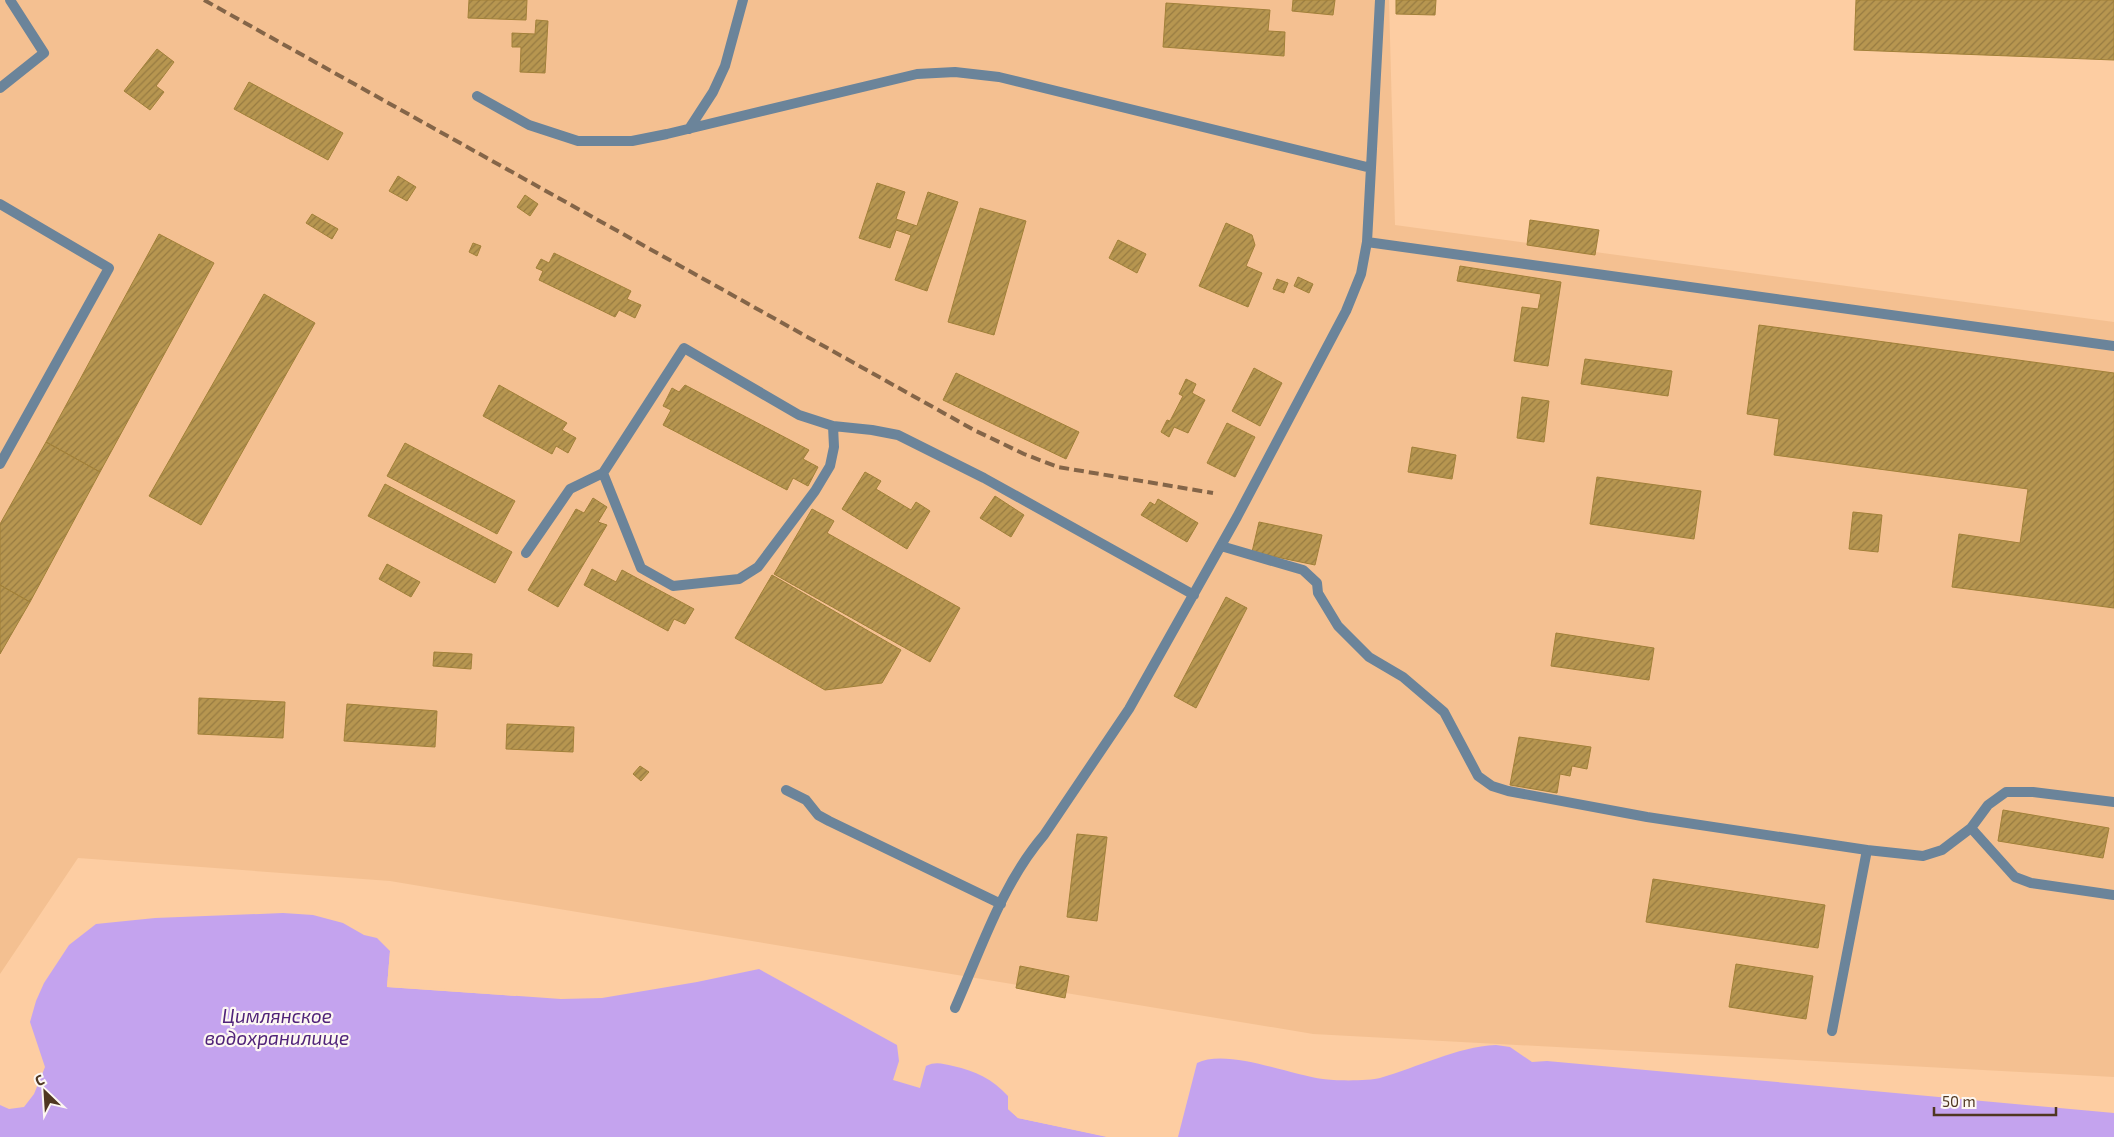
<svg xmlns="http://www.w3.org/2000/svg" width="2114" height="1137" viewBox="0 0 2114 1137" font-family="'Exo 2',sans-serif">
<defs>
<pattern id="building-hatch" width="6" height="6" patternUnits="userSpaceOnUse" patternTransform="scale(1.25)"><rect width="6" height="6" fill="#b79650"/><path d="M-1 1l2-2M0 6l6-6M5 7l2-2" fill="none" stroke="#977b42"/></pattern>
</defs>
<rect width="100%" height="100%" fill="#fdcda2"/>
<!-- built -->
<path fill="#f4c091" d="M0,0H1389L1395,225L2114,322V1077L1313,1034L390,881L78,858L0,974Z"/>
<!-- water -->
<path fill="#c4a3ee" d="M283,913L313,915L343,923L364,935L377,938L390,951L387,987L561,999L602,998L697,982L759,969L897,1045L899,1061L893,1080L920,1088L926,1066C936,1061 943,1064 953,1066C976,1071 992,1079 1008,1096V1109L1018,1118L1107,1137H0V1105L9,1109L24,1107L34,1094L45,1067L30,1022L36,1001L44,983L69,945L96,924L155,918Z
M1496,1045L1510,1047L1532,1062L1547,1061L2114,1113V1137H1178L1197,1063C1227,1048 1290,1075 1323,1079C1334,1081 1370,1081 1380,1078C1419,1067 1456,1047 1496,1045Z"/>
<!-- pier -->
<path fill="#fdcda2" d="M390,951H392L390,985L516,994V996L387,987Z
M1008,1096H1011L1010,1108L1020,1116L1107,1135L1109,1137L1018,1118L1008,1109Z"/>
<!-- building -->
<path fill="url(#building-hatch)" stroke="#a18039" d="M469,0H527L526,20L468,18Z
M1293,0H1335L1333,15L1292,11Z
M1396,0H1436L1435,15L1396,14Z
M1856,0H2114V60L1854,50Z
M1166,3L1270,10L1268,31L1285,32L1284,56L1163,47Z
M536,20L548,21L545,73L520,72L521,47H512V33L535,34Z
M157,49L174,62L156,86L164,92L150,110L124,91Z
M249,82L343,133L328,160L234,109Z
M398,176L416,187L407,201L389,191Z
M877,183L905,192L896,219L917,226L928,192L958,202L927,291L895,280L911,235L896,230L890,248L859,238Z
M525,195L538,204L530,216L517,207Z
M980,208L1026,221L994,335L948,322Z
M312,214L338,229L332,239L306,223Z
M1530,220L1599,230L1595,255L1527,245Z
M1226,223L1252,235L1255,245L1246,266L1262,273L1248,307L1199,286Z
M159,234L214,263L100,472L46,442Z
M1118,240L1146,254L1137,273L1109,258Z
M473,243L481,246L477,256L469,252Z
M554,253L631,291L627,299L641,305L635,318L619,310L615,317L539,280L543,271L536,268L541,259L549,263Z
M1460,266L1561,282L1548,366L1514,361L1522,307L1538,309L1541,294L1457,281Z
M1298,277L1313,284L1309,293L1294,286Z
M1277,279L1288,283L1284,293L1273,289Z
M264,294L315,323L201,525L149,496Z
M1759,325L2114,373V608L1952,587L1959,534L2020,543L2028,489L1774,455L1779,419L1747,414Z
M1585,359L1672,371L1668,396L1581,384Z
M1254,368L1282,383L1260,426L1232,411Z
M956,373L1079,432L1066,459L943,400Z
M1186,379L1196,384L1192,393L1205,400L1188,433L1174,427L1169,437L1161,432L1167,420L1170,421L1183,396L1179,394Z
M499,385L567,423L562,430L576,438L568,453L556,446L552,454L483,416Z
M685,385L809,450L803,459L818,467L808,486L793,478L787,490L663,425L671,410L663,406L672,388L679,392Z
M1522,397L1549,401L1544,442L1517,438Z
M1227,423L1255,437L1235,477L1207,463Z
M46,442L100,472L30,602L0,585V524Z
M405,443L515,501L497,534L387,476Z
M1412,447L1456,455L1452,479L1408,472Z
M865,472L881,481L876,489L911,510L916,502L930,511L907,549L842,509Z
M1597,477L1701,491L1694,539L1590,524Z
M385,484L512,552L495,583L368,516Z
M995,496L1024,515L1011,537L980,518Z
M593,498L607,507L598,522L607,525L558,607L528,590L576,509L584,513Z
M1158,499L1198,523L1187,542L1141,515L1150,502L1155,505Z
M812,509L834,521L827,533L960,608L930,662L774,574Z
M1853,512L1882,515L1878,552L1849,549Z
M1259,522L1322,535L1315,565L1252,552Z
M387,564L420,582L411,597L379,579Z
M592,569L616,582L622,570L694,609L685,624L674,619L668,631L584,585Z
M772,575L901,650L882,683L825,690L735,638Z
M0,585L30,602L0,654Z
M1226,597L1247,608L1196,708L1174,696Z
M1556,633L1654,648L1649,680L1551,666Z
M434,652L472,654L471,669L433,666Z
M199,698L285,702L283,738L198,734Z
M347,704L437,711L435,747L344,741Z
M507,724L574,727L573,752L506,749Z
M1519,737L1591,747L1587,769L1572,766L1570,776L1560,774L1557,793L1510,785Z
M640,766L649,772L641,781L633,774Z
M2003,810L2109,828L2103,858L1998,841Z
M1077,834L1107,837L1097,921L1067,917Z
M1653,879L1825,905L1818,948L1646,922Z
M1736,964L1813,976L1806,1019L1729,1007Z
M1020,966L1069,976L1065,998L1016,988Z"/>
<g fill="none" stroke-linecap="round" stroke-linejoin="round">
<!-- service -->
<path stroke="#6b849a" stroke-width="10" d="M0,88L44,53L10,0
M477,96L529,125L578,141H632L667,134L917,74L955,72L999,77L1371,168
M689,129L713,92L725,66L743,0
M0,204L109,268L0,464
M1367,242L2114,346
M603,473L641,568L673,586L739,579L758,567L815,491L830,466L834,447L833,426
M1221,546L1303,570L1317,583L1318,593L1338,626L1369,657L1403,677L1444,712L1478,776L1492,786L1508,791L1647,817L1867,850L1923,856L1942,850L1971,828L1988,805L2006,792H2033L2114,802
M526,553L570,489L603,473L684,348L799,415L833,426L872,430L898,435L984,478L1194,595
M786,790L806,800L818,815L829,821L1001,904
M1971,828L2015,877L2031,883L2114,895
M955,1008C981,949 1002,884 1044,835L1129,709L1237,517L1346,311L1361,274L1367,242L1380,0
M1832,1031L1867,850"/>
<!-- rail -->
<path stroke="#846548" stroke-width="4" stroke-dasharray="10 5" stroke-linecap="butt" d="M204,0L974,430L1024,454L1058,467L1213,493"/>
</g>
<g text-anchor="middle" dominant-baseline="central" stroke-width="4.5" stroke-linejoin="round" paint-order="stroke">
<!-- water labels -->
<g font-size="19" font-style="italic" fill="#502379" stroke="#fdf7f2">
<text x="277" y="1015">Цимлянское<tspan x="277" dy="22">водохранилище</tspan></text>
</g>
</g>
<!-- north arrow -->
<g transform="translate(45 1092) rotate(335)" stroke="#fdf7f2" stroke-width="4" paint-order="stroke">
<path d="M0-4L9 19L0 12L-9 19Z" fill="#4f3721"/>
<text y="-8" font-size="14" font-weight="bold" text-anchor="middle" fill="#4f3721">С</text>
</g>
<!-- scale -->
<path d="M1934 1107v8h122v-8" fill="none" stroke="#4f3721" stroke-width="2.5"/>
<text x="1942" y="1107" font-size="15" fill="#4f3721" stroke="#fdf7f2" stroke-width="4" paint-order="stroke">50 m</text>
</svg>
